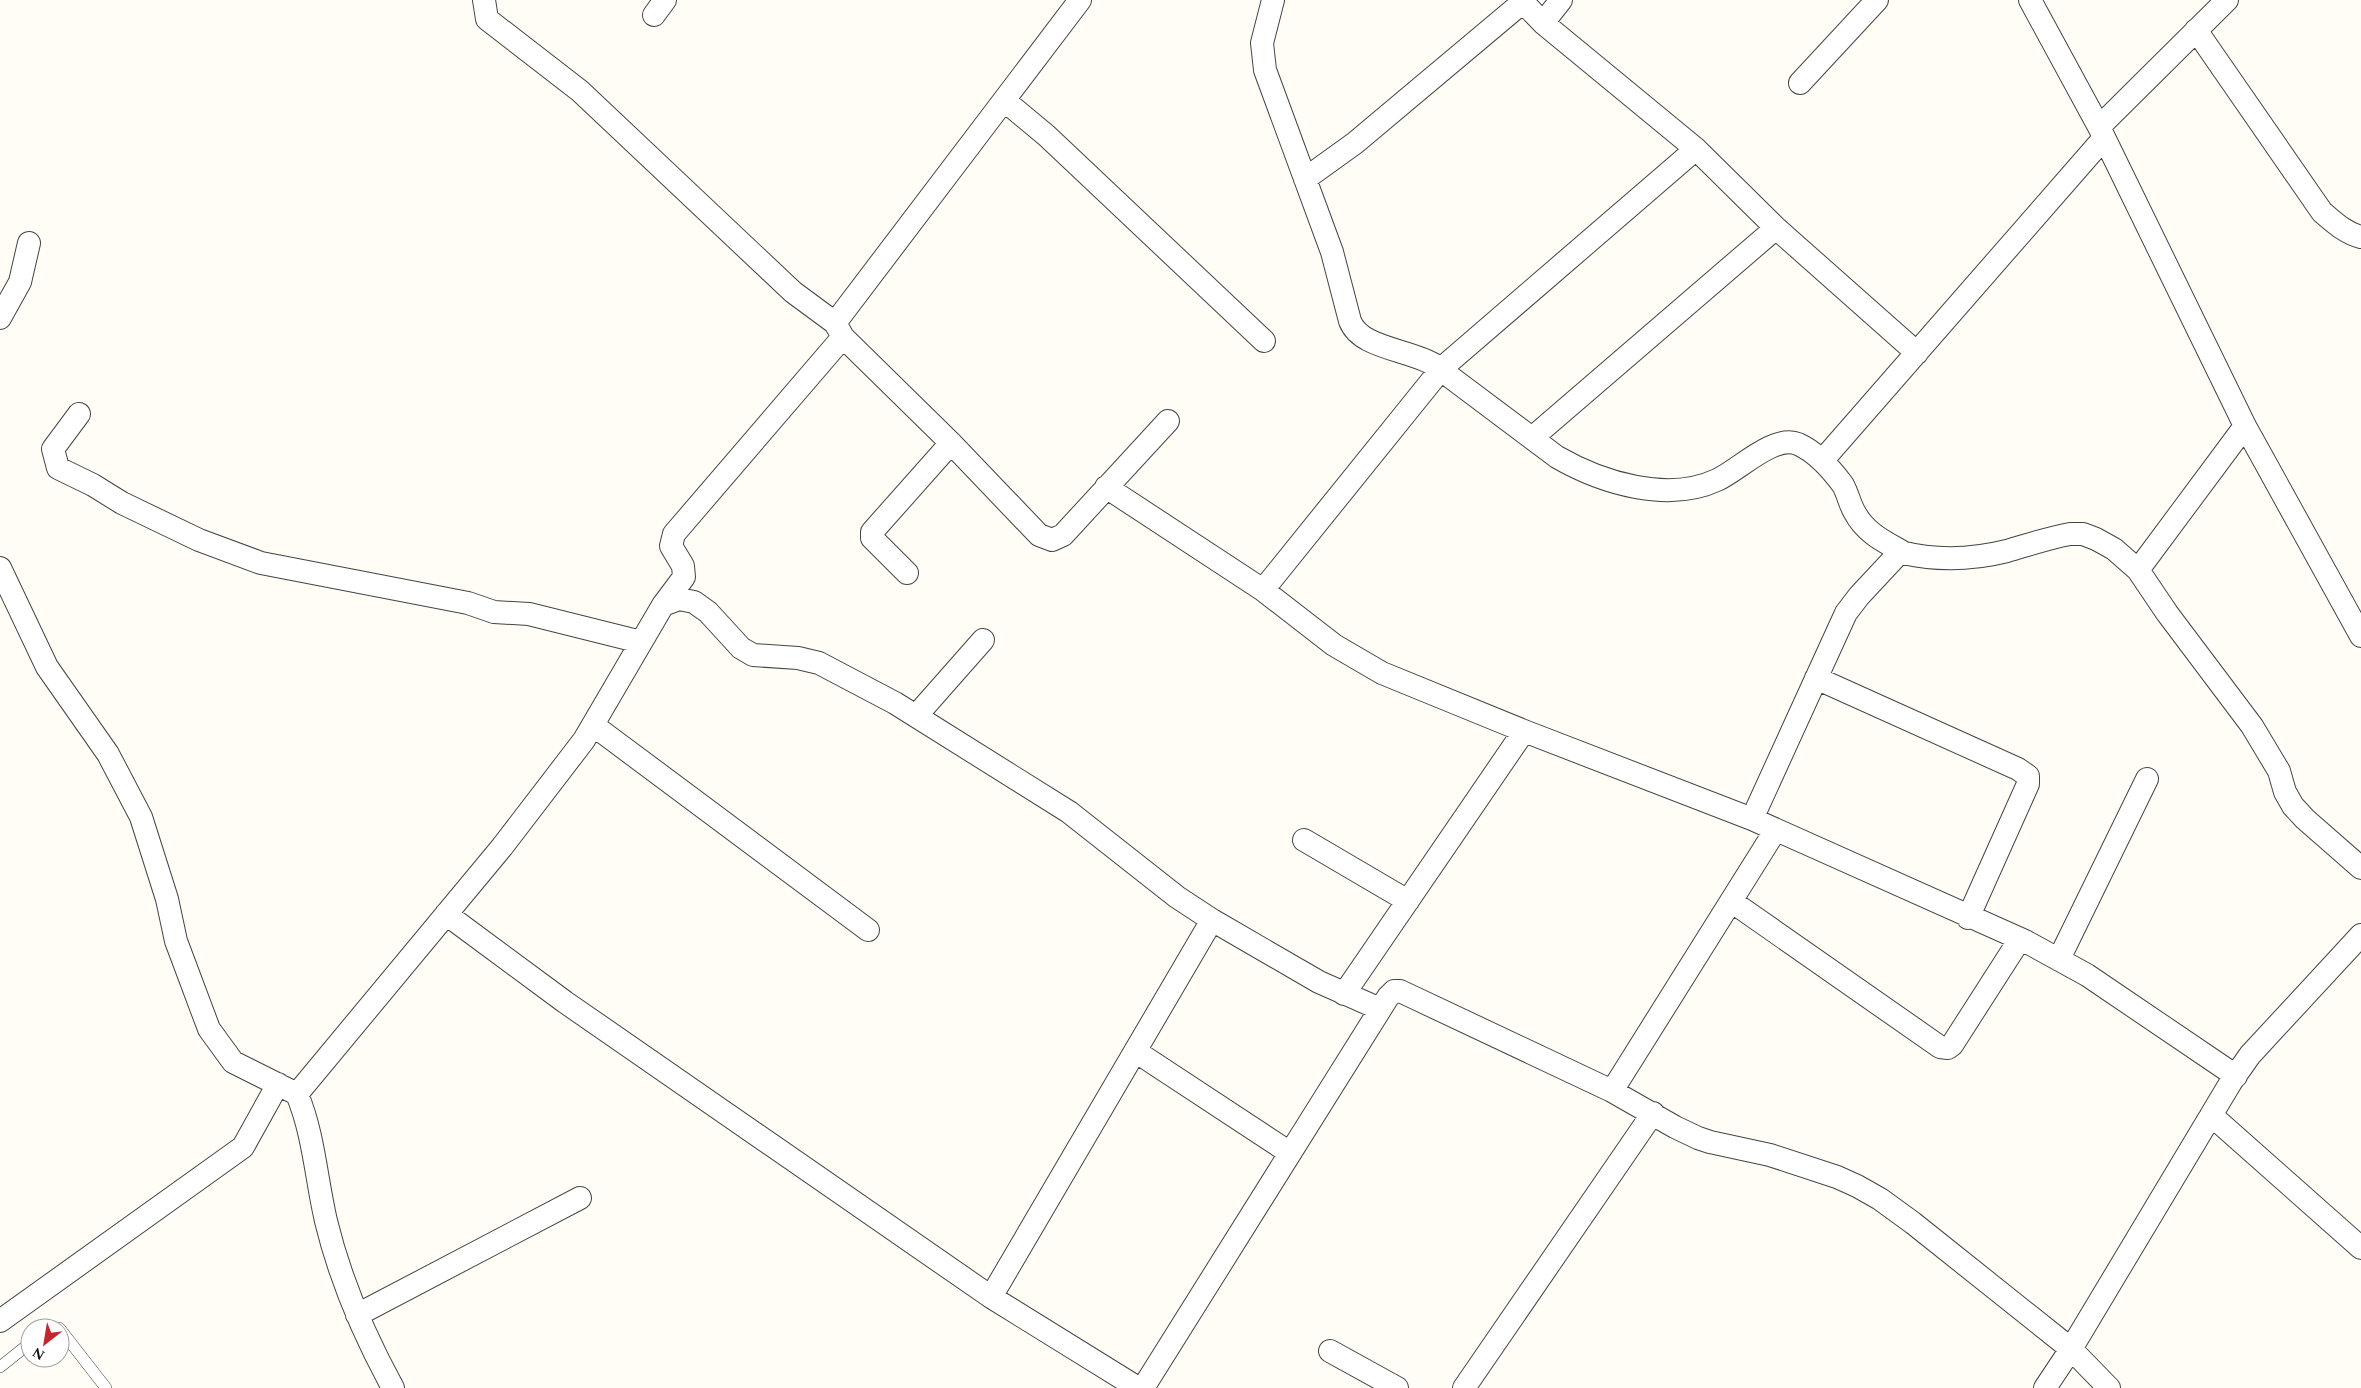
<svg xmlns="http://www.w3.org/2000/svg" width="2361" height="1388" viewBox="0 0 2361 1388" font-family="Spectral,serif">
<rect width="100%" height="100%" fill="#fffdf5"/>
<g fill="none" stroke-linecap="round" stroke-linejoin="round">
<!-- service casing -->
<g stroke="#444" stroke-width="12">
<path id="service" d="M45,1328H59
M60,1329L106,1388
M0,1367L30,1343"/>
</g>
<!-- minor casing -->
<g stroke="#444" stroke-width="24">
<path id="minor" d="M484,0L487,19L580,91L793,292L835,323L843,337L951,443L1039,535L1052,540L1063,535L1168,421
M1273,0L1262,43L1265,70L1332,252L1350,321C1362,353 1424,348 1449,376L1557,457C1602,483 1668,503 1717,480C1739,470 1774,434 1798,444C1816,452 1832,470 1843,485C1848,494 1850,505 1855,513C1865,532 1883,541 1901,551L1900,552C1936,561 1971,560 2007,551C2028,545 2048,538 2070,534H2083L2096,539L2114,549L2138,570L2167,613L2252,726L2279,771L2285,792L2293,806L2305,819L2361,868
M1521,0L1543,23L1696,149L1776,228L1917,353
M2030,0L2099,127L2245,426L2361,636
M654,15L665,0
M1543,23L1561,0
M2196,30L2322,212C2334,222 2345,233 2361,237
M1800,83L1877,0
M1005,101L1047,136L1264,341
M2099,127L2227,0
M1305,179L1355,143L1523,2
M0,318L20,282L29,243
M835,323L1080,0
M79,414L53,449L58,468L93,485L122,503L199,540L261,563L468,603L494,612L529,614L641,642
M1532,438L1776,228
M1822,461L2104,138
M1106,487L1263,590L1334,645L1382,673L1524,731L1752,819L2025,941L2087,975L2236,1076
M0,568L47,667L108,754L141,817L167,899L176,941L209,1029L233,1062L297,1094C314,1135 316,1178 326,1221C340,1279 364,1335 393,1388
M2138,570L2245,426
M907,573L872,538V532L951,443
M1263,590L1442,368L1696,149
M663,605L679,599L694,602L708,612L741,648L753,655L798,658L819,663L895,703L1069,812L1177,897L1212,920L1319,982L1380,1009
M1816,678L2018,769L2028,776V784L1968,918
M916,716L983,640
M593,725L868,930
M1752,819L1846,613L1859,596L1901,551
M1304,840L1408,901
M1731,901L1940,1047L1948,1048L1952,1045L2020,939
M446,914L565,1002L991,1297L1138,1388
M2059,959L2147,779
M1344,994L1524,731
M1135,1051L1290,1153
M1612,1091L1775,831
M297,1094L502,847L584,740L663,605L684,577L683,566L671,546L674,534L843,337
M2211,1115L2361,1248
M991,1297L1212,920
M357,1315L580,1198
M0,1321L243,1147L278,1084
M1330,1351L1397,1388
M1143,1388L1388,997L1394,991H1400L1612,1091L1675,1127L1698,1138L1710,1142L1770,1155L1837,1177L1857,1186L1880,1199L1913,1223L2071,1349L2109,1388
M1464,1388L1653,1113
M2045,1388L2071,1349L2231,1082L2250,1055L2361,935"/>
</g>
<!-- service -->
<use href="#service" stroke="#fff" stroke-width="11"/>
<!-- minor -->
<use href="#minor" stroke="#fff" stroke-width="22"/>
</g>
<!-- north arrow -->
<g transform="translate(45 1343) rotate(211)"><circle r="24" fill="#ffffff" stroke="#a0a0a0"/>
<path d="M0-4L9 19L0 12L-9 19Z" fill="#c4262e"/>
<text y="-8" font-size="14" font-weight="bold" text-anchor="middle" fill="#111111">N</text>
</g>
</svg>
